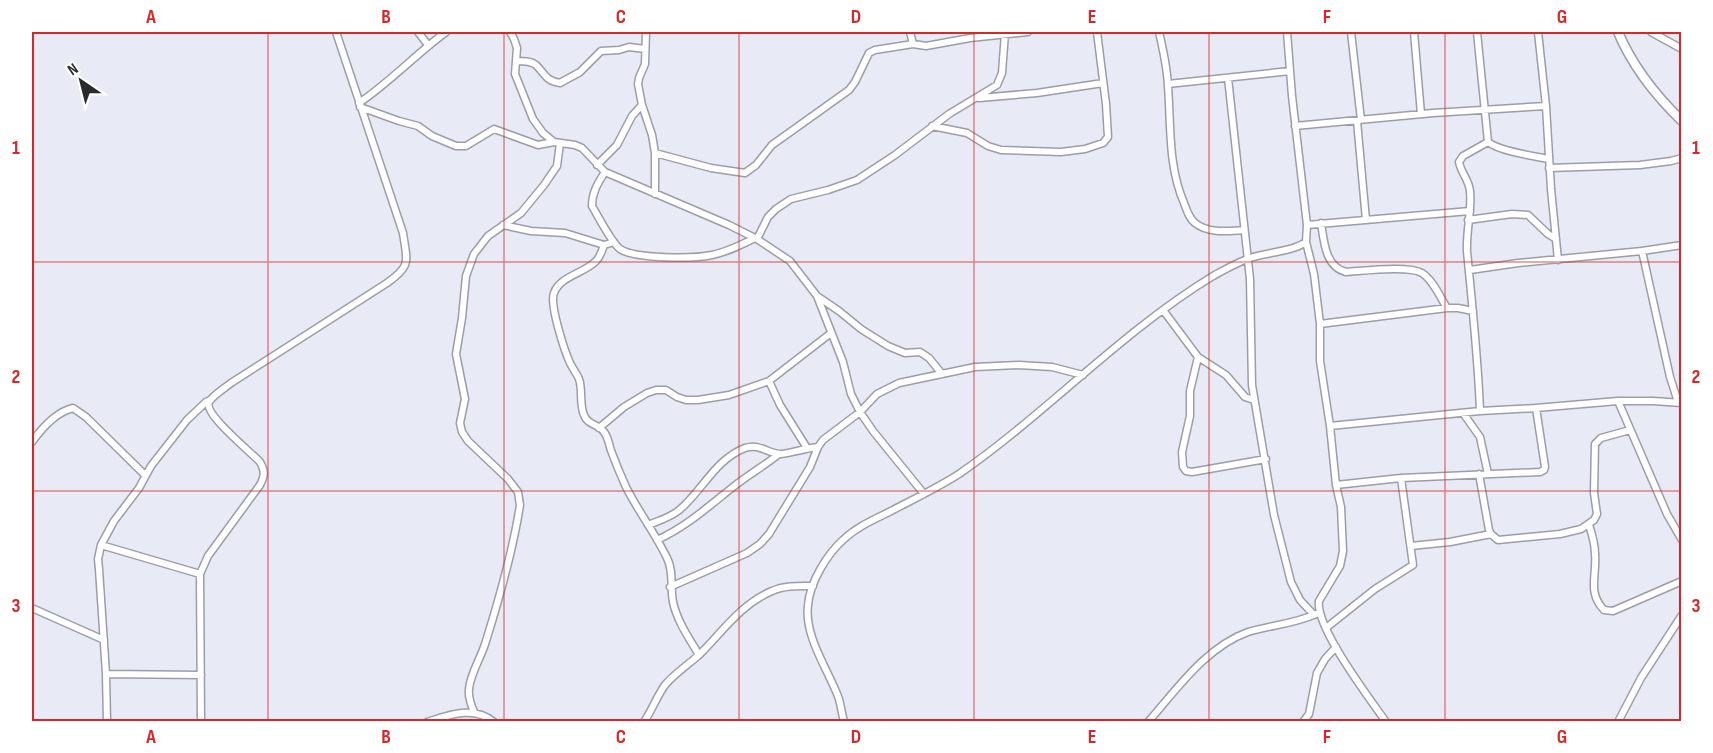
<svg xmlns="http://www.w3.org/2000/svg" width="1713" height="753" viewBox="0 0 1713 753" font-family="'Sofia Sans Condensed',sans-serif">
<rect width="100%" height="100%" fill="#e8ebf5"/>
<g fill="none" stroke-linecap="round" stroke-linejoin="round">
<!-- street casing -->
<g stroke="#9b9ea7" stroke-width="9">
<path id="street" d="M418,32L428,45
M510,32L514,39L517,48L515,74L533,119L543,133L554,142L575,145L582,148L605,172L729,225L757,239L790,261L817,296L843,362L851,394L860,412L873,431L924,494
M646,32L645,64L639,78L638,84L642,105L652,135L655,153V194
M910,32L913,44L926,46L970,38L1028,32
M1159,32C1163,49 1167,67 1168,86C1171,126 1168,166 1184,203C1187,211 1189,218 1195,223C1209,234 1228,231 1244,230
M1351,32L1361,120
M1414,32L1421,114
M1477,32L1488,142C1499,151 1533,156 1549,159
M1538,32L1546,106L1551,189L1558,260
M1651,32L1682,49
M516,61C523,61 531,61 536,65C545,74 546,81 560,83L580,72L601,51L619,50L629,47L645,49
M1228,78L1250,279L1252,385L1274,515L1291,582L1300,600L1314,615
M1168,84L1290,71
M979,98L1037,93L1103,83
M359,103C390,82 416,54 446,32
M360,107L399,121L418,126L432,136L456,146H466L494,129L538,145L554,142
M1357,121L1366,220
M932,126L967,133L988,146L1001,150L1061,152L1085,149L1103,143L1108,137L1106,104L1097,32
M1295,126L1433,113L1546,106
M655,153L711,168L745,173L756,165L772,145L849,90L855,82L869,53L875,50L913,44
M597,165L617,145L632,116L642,105
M1549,168L1640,165L1671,161L1682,158
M605,172C598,183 592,192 592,206C598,216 611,242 620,249C635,259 693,259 712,255C727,252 741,245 755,238
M1468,220L1512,214L1528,215L1548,234L1556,239
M1321,223C1324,241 1325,267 1346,272C1363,271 1408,265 1422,273C1433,280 1440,297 1447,308
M503,225L531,231L565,233L604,245L614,242
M1307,225L1470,211
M757,239L768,217L776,209L791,199L828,190L857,180L895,155L949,114L997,85L1002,73L1005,33
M1306,242L1314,274L1320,324V361L1330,426L1336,485L1341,507L1343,551L1340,566L1319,601C1315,627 1370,699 1386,722
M604,245C602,250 601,256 596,261C585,273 560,276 554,293C549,304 565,352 570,363C573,369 577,374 579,379C583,390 579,404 584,415C587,425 599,424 604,432C609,438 609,447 612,453C616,464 621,476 626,487C638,511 655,533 667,558C674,571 670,587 673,602C677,621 689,638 699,655
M1642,251L1670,377L1678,402
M1470,270L1518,263L1642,251L1682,245
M817,296L839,311L861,329L888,346L905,353L920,352L929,358L942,374
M1163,310L1198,357L1190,391V416L1182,452L1183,467L1186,471L1192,472L1266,459
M1320,324L1447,308H1458L1473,311
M1198,357L1226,375L1245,397L1254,400
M769,381L780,405L807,448
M1618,401L1667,514L1682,540
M1480,411C1478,357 1472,304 1467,251C1466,231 1472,210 1470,191C1469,180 1461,173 1459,162L1463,156L1488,142
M1463,413L1480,437L1488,474
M1330,426L1480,411L1536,408L1618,401H1653L1682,403
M599,428L624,407L647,393L656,390H666L677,397L686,400H698L729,395L769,381L831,333
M32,442C42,428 56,412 73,408L86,417L145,475
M1479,474L1489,530L1491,534L1498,540L1560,534L1581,529L1594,520L1597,514L1594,493L1595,444L1601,438L1630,430
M1336,485L1401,478L1540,472L1544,470L1545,467L1536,408
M648,525C658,521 669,518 678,511C702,492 714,460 745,448C760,443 768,454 781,454C793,453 805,448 818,447
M1589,525C1592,534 1595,544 1595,554C1597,576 1587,592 1604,610L1613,611L1682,581
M657,540C686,527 709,506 733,487C748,475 764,466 779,454
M101,545L200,574
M1411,546L1450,542L1491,534
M670,587L747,553L760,544L769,534L810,467L818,447L823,440L860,412L877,394L899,383L975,367L1019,365L1052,367L1083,375
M32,608L104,640
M1326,628L1375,589L1413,565L1401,478
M106,674L201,675
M474,712C471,705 468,697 469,689C470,674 482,656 486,641C500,596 513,551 520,505L518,492L508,479L468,441L462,432L460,423L465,399L456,354L462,318L466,276L474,254L488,236L521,213L544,185L557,166L560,143
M107,722L106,674L99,569L98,559L101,545L114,521L139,488L151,466L187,420L206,402L210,400
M201,722L200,574L208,556L260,485C265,475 265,471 260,462C251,452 203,414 209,402C213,395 225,388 231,383L387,283C412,265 407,262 403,233L336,32
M427,722C449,715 474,705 494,722
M644,722C652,710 657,696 665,685C675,673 688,665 700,654C723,631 741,604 772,591C785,585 800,586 813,586
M844,722C842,714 841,707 839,699C829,671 804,637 808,605C810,582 827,554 844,539C858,526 875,519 891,511C914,499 937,488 959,474C1047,413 1121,332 1213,276C1224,270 1238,262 1250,258C1268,252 1291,252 1306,242L1307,225L1292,96L1287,32
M1148,722C1177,689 1206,647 1248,632C1271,625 1294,624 1316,614
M1303,722L1309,714L1317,673L1325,659L1336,647
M1618,722L1641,678L1682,615"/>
</g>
<!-- secondary casing -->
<g stroke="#9b9ea7" stroke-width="11">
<path id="secondary" d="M1618,32C1632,65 1656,96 1682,121"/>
</g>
<!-- street -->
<use href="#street" stroke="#fff" stroke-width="6"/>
<!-- secondary -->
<use href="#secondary" stroke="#fff" stroke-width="8"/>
</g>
<!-- grid -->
<path fill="none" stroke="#d62828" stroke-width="1.5" stroke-opacity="0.55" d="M268,32V722M504,32V722M739,32V722M974,32V722M1209,32V722M1445,32V722M32,262H1682M32,491H1682"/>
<!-- border -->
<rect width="1713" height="753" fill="none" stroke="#ffffff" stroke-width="66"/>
<!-- north arrow -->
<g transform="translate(81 81) rotate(325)" stroke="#ffffff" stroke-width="4.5" paint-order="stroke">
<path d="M0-4.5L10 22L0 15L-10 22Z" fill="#292a2d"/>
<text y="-9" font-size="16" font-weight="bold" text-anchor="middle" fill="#292a2d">N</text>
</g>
<rect x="33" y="33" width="1647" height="687" fill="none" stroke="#d62828" stroke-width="2"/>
<g font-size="20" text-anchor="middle" font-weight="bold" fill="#d62828">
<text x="151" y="23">A</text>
<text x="386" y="23">B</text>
<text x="621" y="23">C</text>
<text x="856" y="23">D</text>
<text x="1092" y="23">E</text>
<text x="1327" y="23">F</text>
<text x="1562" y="23">G</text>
<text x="16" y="154">1</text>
<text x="1696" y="154">1</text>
<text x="16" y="383">2</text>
<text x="1696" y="383">2</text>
<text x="16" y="612">3</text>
<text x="1696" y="612">3</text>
<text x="151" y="743">A</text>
<text x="386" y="743">B</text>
<text x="621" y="743">C</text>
<text x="856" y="743">D</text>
<text x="1092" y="743">E</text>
<text x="1327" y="743">F</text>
<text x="1562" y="743">G</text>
</g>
</svg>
